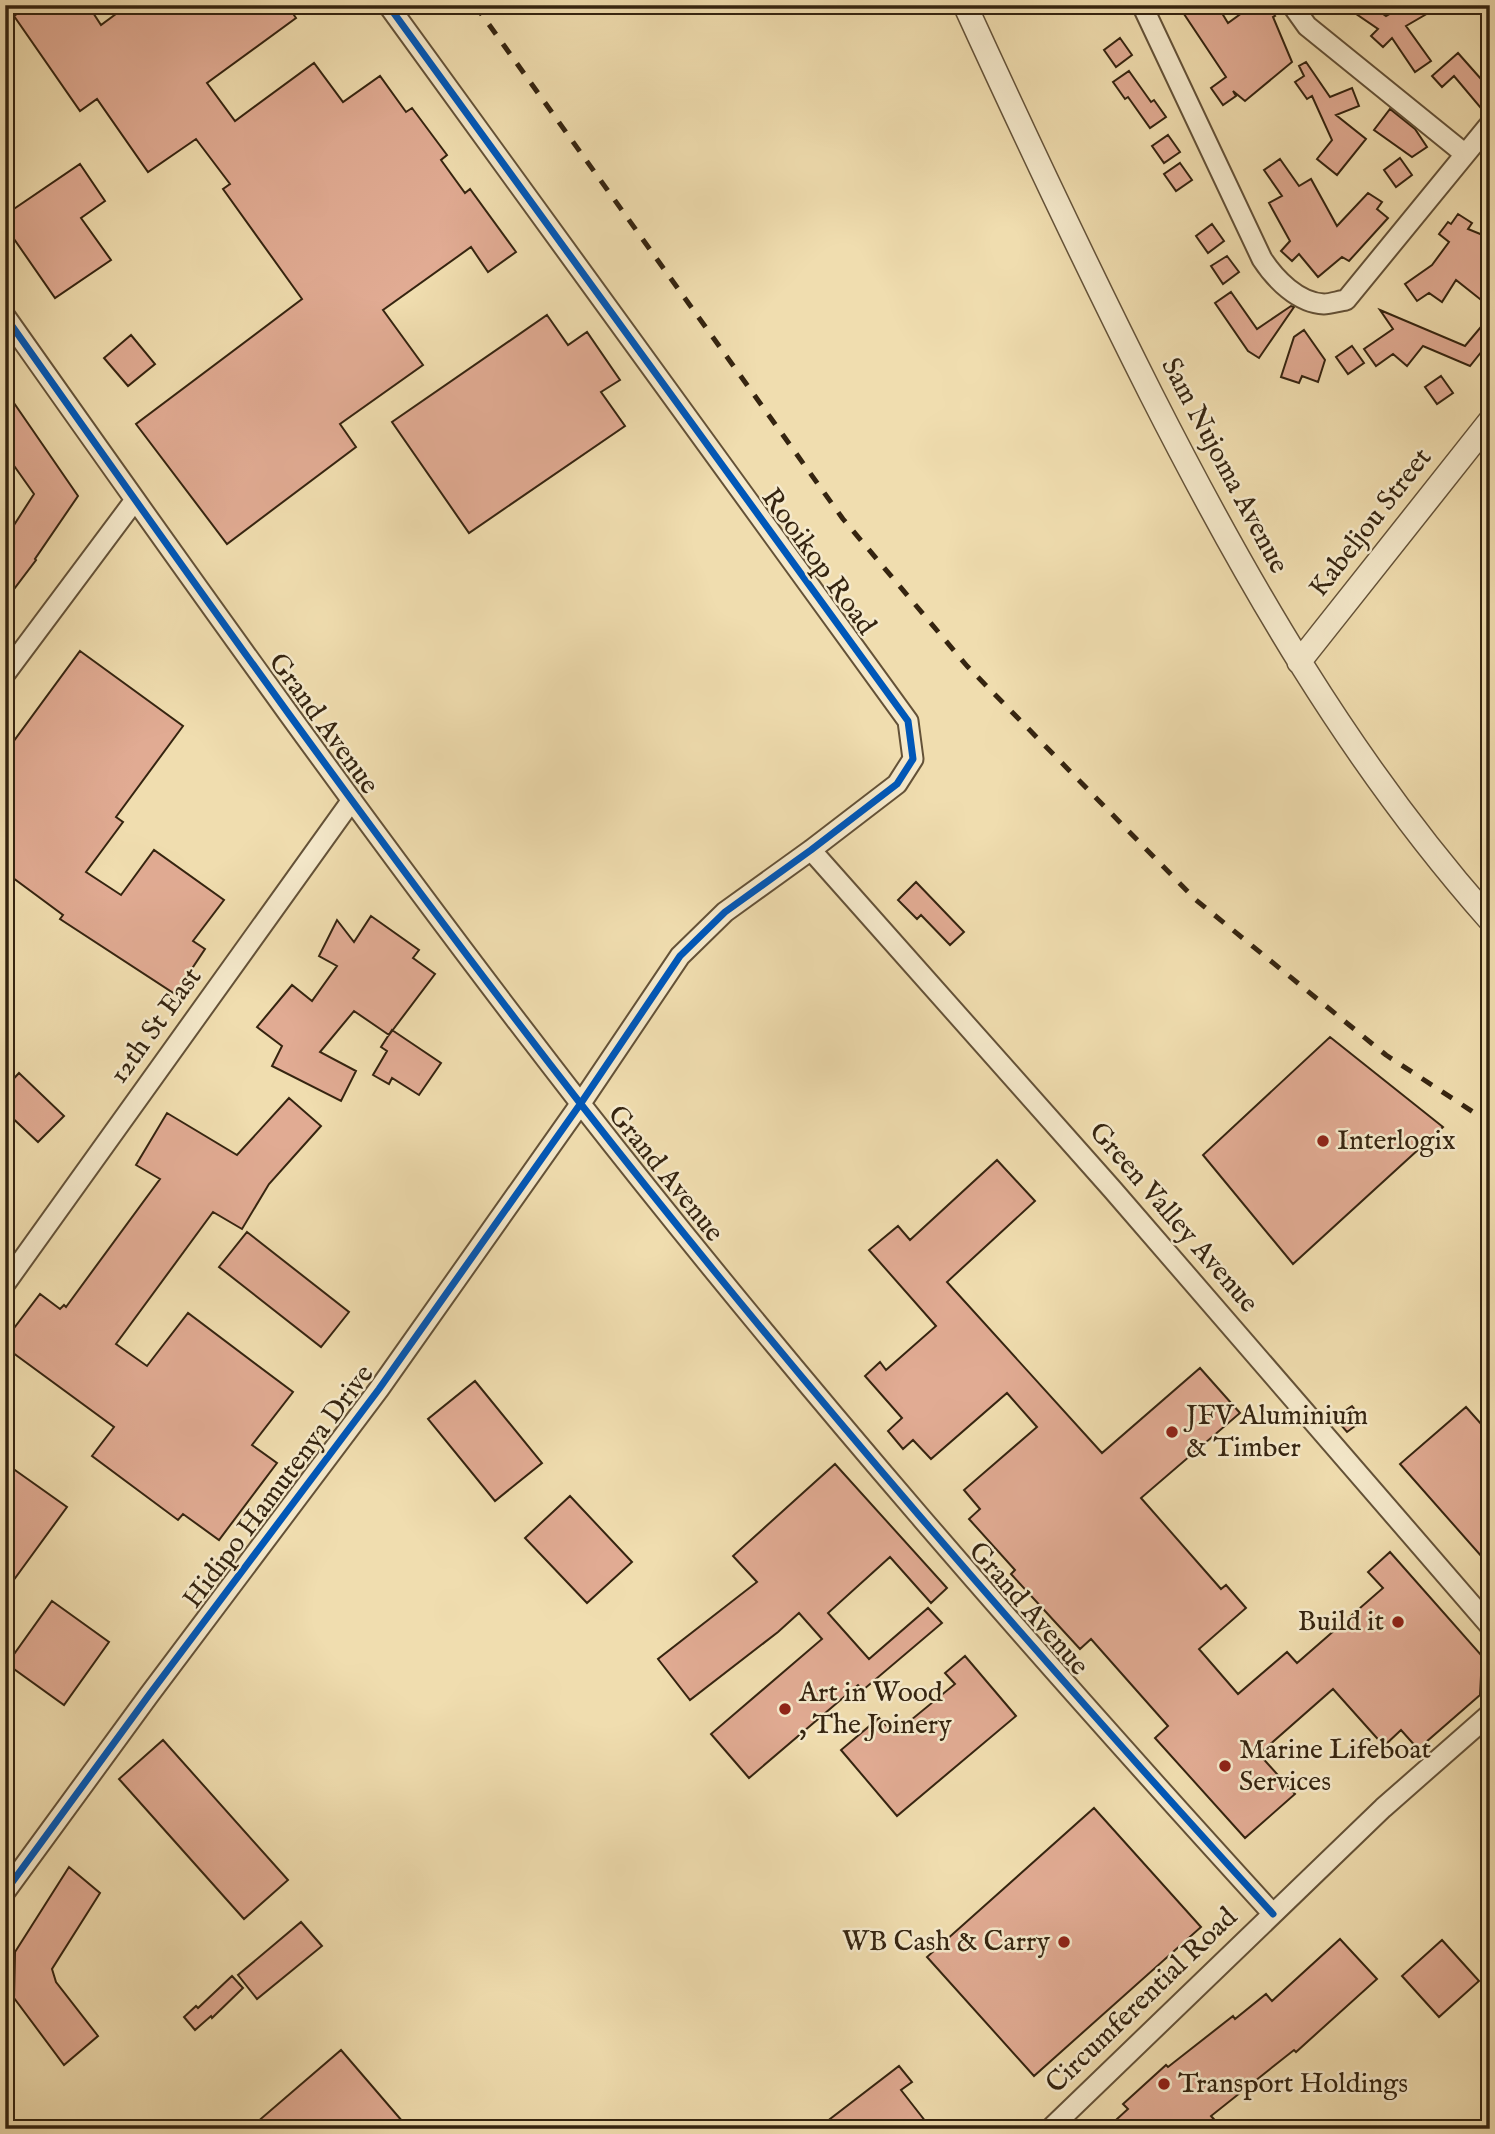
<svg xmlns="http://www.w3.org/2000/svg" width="1495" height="2134" viewBox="0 0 1495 2134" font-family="'IM FELL English',serif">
<rect width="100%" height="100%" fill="#f0ddaf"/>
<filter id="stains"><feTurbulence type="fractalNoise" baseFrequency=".00286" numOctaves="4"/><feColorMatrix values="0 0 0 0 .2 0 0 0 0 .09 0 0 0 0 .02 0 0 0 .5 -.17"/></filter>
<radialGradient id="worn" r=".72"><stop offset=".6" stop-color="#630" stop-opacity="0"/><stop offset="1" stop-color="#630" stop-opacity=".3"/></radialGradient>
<!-- building -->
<path fill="#e1ab93" stroke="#352410" stroke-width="2" d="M30,5H88L101,25L128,5H287L296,18L207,83L235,121L314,63L343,102L380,76L406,112L412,108L447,155L441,160L465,193L470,189L516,252L488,272L471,247L383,310L423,365L340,424L356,447L227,544L136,424L302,299L223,189L230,184L196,139L148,172L97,99L80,111L14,16Z
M1178,5H1217L1228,23L1253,5H1267L1275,16L1273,17L1292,62L1245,101L1233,91L1236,96L1223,105L1211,88L1226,77Z
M1343,5H1370L1386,16L1405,5H1442L1406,26L1431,61L1415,72L1392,38L1383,47L1371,36L1378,29Z
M1120,38L1132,55L1116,67L1104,50Z
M1458,53L1481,79L1490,71V112L1485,113L1454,76L1442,87L1432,76Z
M1306,62L1330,97L1352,88L1359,106L1336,115L1366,139L1337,175L1317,159L1332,140L1312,96L1307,99L1295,82L1304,76L1299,66Z
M1129,71L1151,102L1154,100L1166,117L1150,128L1128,97L1125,99L1113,82Z
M1390,109L1415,129L1427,147L1412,157L1374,130Z
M1168,135L1180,152L1164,163L1152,146Z
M1400,158L1412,175L1396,187L1384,170Z
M1280,159L1299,186L1311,179L1337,226L1368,193L1382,202L1377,209L1388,218L1349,261L1342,257L1318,277L1299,254L1292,261L1281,251L1290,241L1269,203L1282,196L1264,170Z
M1180,163L1192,180L1176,191L1164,174Z
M80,164L105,201L81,218L111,260L55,298L5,226V215Z
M1458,214L1472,223L1468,229L1490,238V307L1456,280L1442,302L1429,293L1417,301L1405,284L1432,265L1449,242L1439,234L1448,222L1451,224Z
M1212,224L1224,241L1208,253L1196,236Z
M1227,256L1239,272L1223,284L1211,266Z
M1231,292L1257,329L1291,306L1294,307L1259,358L1248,351L1215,303Z
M1380,310L1465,346L1490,316V341L1470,366L1423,346L1407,366L1393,354L1376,366L1364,349L1393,329Z
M547,315L568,345L587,332L620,380L601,392L625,426L469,533L392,422Z
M1304,330L1325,360L1318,382L1302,376L1299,383L1281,377L1294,337Z
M131,335L155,364L128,386L104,358Z
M1352,346L1364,363L1348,374L1336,357Z
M1441,376L1453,393L1437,404L1425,387Z
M5,390L78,496L35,559L36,560L5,601V539L34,494L5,453Z
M80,651L183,726L116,817L123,822L86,872L121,895L154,850L224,900L193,941L205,949L175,994L60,919L63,915L5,872V736L13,742Z
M916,882L964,932L950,945L921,915L917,919L898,900Z
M371,916L419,950L413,958L435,974L389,1035L354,1011L320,1052L356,1071L341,1101L272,1066L282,1046L257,1027L292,985L312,1001L337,966L319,956L337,920L354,942Z
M392,1030L441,1063L419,1095L392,1078L389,1084L373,1075L387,1051L381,1047Z
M1330,1037L1443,1127L1293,1264L1203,1155Z
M19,1073L64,1116L38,1142L5,1111V1088Z
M289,1098L321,1126L269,1184L242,1229L213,1212L116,1344L147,1366L188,1313L293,1392L252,1445L277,1463L219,1540L183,1514L178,1520L92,1456L114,1427L5,1347V1340L40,1294L60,1309L64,1305L66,1307L160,1179L136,1165L167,1113L237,1155Z
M997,1160L1035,1201L947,1282L1102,1453L1200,1368L1240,1413L1141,1498L1221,1589L1226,1585L1246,1608L1199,1649L1238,1694L1287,1652L1297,1663L1383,1588L1368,1572L1390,1552L1482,1656L1480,1695L1418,1749L1401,1730L1384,1746L1333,1689L1259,1754L1295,1794L1245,1838L1155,1738L1168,1726L1091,1639L1080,1649L1011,1574L1015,1570L969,1519L980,1509L964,1490L1037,1427L1007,1393L931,1459L913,1440L903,1449L888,1431L902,1418L865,1376L880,1362L886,1370L936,1326L869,1250L898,1226L910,1240Z
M247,1232L349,1312L321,1347L219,1267Z
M475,1381L542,1463L495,1501L428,1419Z
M1352,1406L1363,1420L1347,1432L1335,1418Z
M1466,1407L1490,1434V1566L1400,1464Z
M5,1463L67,1507L5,1592Z
M835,1464L947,1588L931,1603L890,1557L828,1613L869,1659L928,1608L942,1623L863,1690L858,1685L749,1778L711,1734L822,1639L799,1613L778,1632L690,1700L658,1659L757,1582L733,1556Z
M570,1496L632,1562L587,1603L525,1538Z
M52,1601L109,1642L64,1705L7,1664Z
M965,1656L1016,1716L897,1816L841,1750L879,1718L894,1734L955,1684L945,1673Z
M163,1740L288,1880L244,1919L119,1779Z
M1094,1808L1201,1927L1034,2076L927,1957Z
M69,1867L100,1893L52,1969L56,1982L98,2036L64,2065L14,1998L15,1952Z
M301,1922L322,1946L257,1999L238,1975Z
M1340,1939L1377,1979L1296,2052L1294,2050L1211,2116L1223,2129H1106L1128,2109L1123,2104L1166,2065L1168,2067L1233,2016L1235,2019L1266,1994L1272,2001Z
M1442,1940L1479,1981L1439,2017L1402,1976Z
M232,1976L243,1988L212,2018L211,2016L195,2030L184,2017L196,2006L198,2008Z
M341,2050L409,2129H249Z
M899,2066L912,2082L901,2090L926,2122L917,2129H817Z"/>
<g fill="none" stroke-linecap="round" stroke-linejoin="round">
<!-- minor casing -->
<g stroke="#645238" stroke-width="23">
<path id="minor" d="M1142,5L1262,259C1275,279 1298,303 1324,304C1330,304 1339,301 1346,300L1490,124
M1292,5L1307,26L1465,154
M5,316C192,581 381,847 580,1103C799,1383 1033,1651 1273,1914
M5,674L135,500
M811,850L1112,1189L1490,1626
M5,1284L352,800
M5,1892L149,1695L379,1389L581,1103L680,956L725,912L811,850L897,784L913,759L908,721L388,5
M1050,2129L1383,1808L1490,1714"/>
</g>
<!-- tertiary casing -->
<g stroke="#645238" stroke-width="26">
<path id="tertiary" d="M965,5C1025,136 1086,265 1151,394C1246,581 1350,762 1490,920
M1299,662L1490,421"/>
</g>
<!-- minor -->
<use href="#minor" stroke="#f5e9cb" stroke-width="19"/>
<!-- tertiary -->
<use href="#tertiary" stroke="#f5e9cb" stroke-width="23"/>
<!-- rail -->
<path stroke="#352410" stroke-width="5" stroke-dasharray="12 12" stroke-linecap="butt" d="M475,5L843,519L967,666L1196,900L1386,1055L1490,1123"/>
<!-- cycleway casing -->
<g stroke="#f5e9cb" stroke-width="11">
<path id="cycleway" d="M5,316C192,581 381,847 580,1103C799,1383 1033,1651 1273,1914
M5,1892L149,1695L379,1389L581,1103L680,956L725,912L811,850L897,784L913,759L908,721L388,5"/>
</g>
<!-- cycleway -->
<use href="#cycleway" stroke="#0057b8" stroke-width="7"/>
</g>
<!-- markers -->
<g fill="#8f2418" stroke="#f5e9cb" stroke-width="2.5">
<circle cx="1323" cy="1141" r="7"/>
<circle cx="1172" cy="1432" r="7"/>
<circle cx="1398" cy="1622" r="7"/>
<circle cx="785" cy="1709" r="7"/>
<circle cx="1225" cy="1766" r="7"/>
<circle cx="1064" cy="1942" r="7"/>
<circle cx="1164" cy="2084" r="7"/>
</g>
<g text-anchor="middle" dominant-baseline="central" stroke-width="5" stroke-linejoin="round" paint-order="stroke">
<!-- street labels -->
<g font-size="28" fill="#352410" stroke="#f5e9cb">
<text transform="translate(1224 466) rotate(62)">Sam Nujoma Avenue</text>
<text transform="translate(1371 523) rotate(-52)">Kabeljou Street</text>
<text transform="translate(818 562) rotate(54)">Rooikop Road</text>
<text transform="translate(323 724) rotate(54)">Grand Avenue</text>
<text transform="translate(156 1026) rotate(-54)">12th St East</text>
<text transform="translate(665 1174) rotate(51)">Grand Avenue</text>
<text transform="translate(1173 1218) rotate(49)">Green Valley Avenue</text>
<text transform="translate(279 1487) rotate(-53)">Hidipo Hamutenya Drive</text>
<text transform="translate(1028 1609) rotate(49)">Grand Avenue</text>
<text transform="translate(1142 2001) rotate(-44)">Circumferential Road</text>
</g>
<!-- poi labels -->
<g font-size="28" fill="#352410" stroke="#f5e9cb" text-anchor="start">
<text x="1337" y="1141">Interlogix</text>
<text x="1186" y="1416">JFV Aluminium<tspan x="1186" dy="32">&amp; Timber</tspan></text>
<text x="1384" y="1622" text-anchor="end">Build it</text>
<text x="799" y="1693">Art in Wood<tspan x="799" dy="32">, The Joinery</tspan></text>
<text x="1239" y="1750">Marine Lifeboat<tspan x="1239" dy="32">Services</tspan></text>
<text x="1050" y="1942" text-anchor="end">WB Cash &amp; Carry</text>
<text x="1178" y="2084">Transport Holdings</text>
</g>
</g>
<!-- margin -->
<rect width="1495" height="2134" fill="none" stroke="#f0ddaf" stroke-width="28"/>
<rect x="7" y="7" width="1481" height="2120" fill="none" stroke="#352410" stroke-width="3.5"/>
<rect x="14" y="14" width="1467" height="2106" fill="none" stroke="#352410" stroke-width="2"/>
<rect width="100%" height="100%" filter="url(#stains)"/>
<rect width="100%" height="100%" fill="url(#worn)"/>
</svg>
